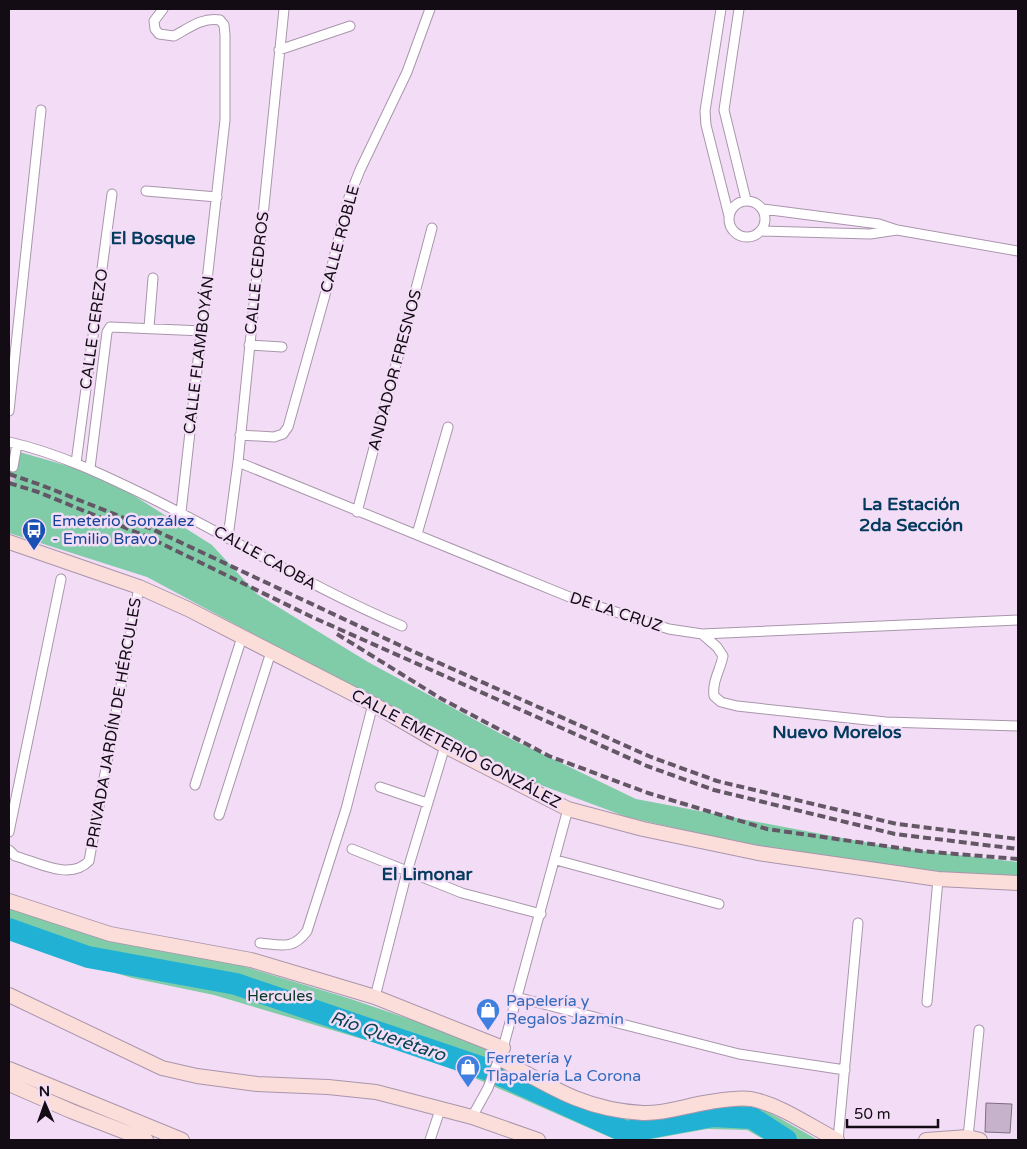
<svg xmlns="http://www.w3.org/2000/svg" width="1027" height="1149" viewBox="0 0 1027 1149" font-family="'Varela Round',sans-serif">
<rect width="100%" height="100%" fill="#f3ddf6"/>
<!-- green -->
<path fill="#80cca9" d="M9,449L103,476L212,545L257,594L368,662L503,735L636,799L890,847L1018,862V880L851,863L753,846L627,817L519,777L147,577L9,533Z
M9,907L89,935L233,963L351,999L494,1048L604,1111L730,1102L758,1106L818,1140H765L747,1130L707,1129L646,1140H616L436,1061L214,995L132,978L9,940Z"/>
<g fill="none" stroke-linecap="round" stroke-linejoin="round">
<!-- river -->
<path stroke="#20b1d5" stroke-width="22" d="M9,929L88,957L236,984L489,1070L626,1132L713,1116L752,1118L786,1140"/>
</g>
<!-- building -->
<path fill="#c6b2ca" stroke="#7f6d83" d="M986,1103L1012,1104L1010,1133L985,1132Z"/>
<g fill="none" stroke-linecap="round" stroke-linejoin="round">
<!-- street-tunnel -->
<path stroke="#d1bed4" stroke-width="9" stroke-dasharray="9 4.5" stroke-linecap="butt" d="M9,483L13,467"/>
<!-- street casing -->
<g stroke="#a995ac" stroke-width="11">
<path id="street" d="M163,9L154,21L155,29L159,34L174,36C189,28 202,17 220,20L224,25L225,35V120L181,512
M721,9L705,111L706,125L729,216
M739,9L724,110L746,200
M279,50L350,26
M146,191L217,197
M729 219a18 18 0 1 1 36 0a18 18 0 1 1-36 0Z
M763,209L879,224L897,230L1018,251
M760,231L870,234L897,230
M149,327L153,278
M249,345L282,347
M9,411L41,110
M240,435L274,437L283,434L288,427L325,295L348,200L360,170L407,72L430,9
M9,442C58,453 104,475 149,497C234,539 315,589 402,626
M238,462L572,598L669,629L702,634L1018,620
M76,463L112,194
M13,467L17,444
M90,468L107,332L110,327L203,331
M357,512L432,228
M417,534L448,427
M228,537L238,462L284,9
M702,634L717,647L723,656C720,671 712,681 714,696L721,702L737,706L886,722L1018,726
M195,785L242,637
M380,787L427,803
M219,815L271,652
M9,832L61,579
M352,849L462,893L541,914
M9,850L15,856C37,862 70,881 89,861L139,587
M556,860L719,904
M260,943C282,945 293,950 307,931L346,809L373,704
M375,997L407,872L445,746
M516,997L739,1054L845,1070
M927,1002L938,879
M472,1117L488,1088L503,1048L568,809
M968,1137L979,1030
M430,1140L440,1110
M838,1140L858,923"/>
</g>
<!-- secondary casing -->
<g stroke="#a995ac" stroke-width="16">
<path id="secondary" d="M9,542L139,587L188,609L373,704L445,746L568,809L643,829L758,853L938,879L1018,883
M9,901L110,934L251,960L315,979L375,997L503,1048
M9,995L162,1068L197,1076L257,1084L328,1087L376,1092L472,1117L538,1140
M499,1058C549,1086 584,1110 643,1113C665,1114 688,1105 710,1102C723,1100 738,1097 751,1099C781,1105 810,1126 837,1140
M9,1069L182,1140
M9,1084L71,1111L146,1140
M926,1140L968,1137L980,1140"/>
</g>
<!-- street -->
<use href="#street" stroke="#fff" stroke-width="9"/>
<!-- secondary -->
<use href="#secondary" stroke="#fbddd9" stroke-width="14"/>
<!-- rail -->
<path stroke="#645765" stroke-width="4" stroke-dasharray="8 4" stroke-linecap="butt" d="M9,474L41,485L152,529L412,651L651,757L717,781L897,824L1018,839
M9,483L38,492L148,537L312,617L647,766L714,790L895,834L1018,849
M337,634L440,698L549,756L648,793L767,829L920,851L1018,859"/>
</g>
<!-- icons -->
<defs>
<g id="bus-pin" transform="scale(1.25)"><path d="M0 17L-7.5 6A9.5 9.5 0 1 1 7.5 6Z" fill="#1a4fb4" stroke="#f3ddf6"/><path d="M-5-6H5V4H4V6H2V4H-2V6H-4V4H-5ZM-3.5-4V0h7V-4ZM-3.5 1.2v1.5H-2V1.2ZM2 1.2v1.5H3.5V1.2Z" fill="#fff"/></g>
<g id="shop-pin" transform="scale(1.25)"><path d="M0 17L-7.5 6A9.5 9.5 0 1 1 7.5 6Z" fill="#3f7fe0" stroke="#f3ddf6"/><path d="M-5-2.5h2.3a2.7 3.5 0 0 1 5.4 0H5L5.5 6h-11ZM-1.5-2.5h3a1.5 2.3 0 0 0-3 0Z" fill="#fff"/></g>
</defs>
<g fill-rule="evenodd">
<use href="#bus-pin" x="34" y="530"/>
<use href="#shop-pin" x="488" y="1010"/>
<use href="#shop-pin" x="468" y="1067"/>
</g>
<g text-anchor="middle" dominant-baseline="central" stroke-width="5" stroke-linejoin="round" paint-order="stroke">
<!-- street labels -->
<g font-size="16" fill="#130c14" stroke="#f3ddf6">
<text transform="translate(340 239) rotate(-75)">CALLE ROBLE</text>
<text transform="translate(257 273) rotate(-84)">CALLE CEDROS</text>
<text transform="translate(94 329) rotate(-82)">CALLE CEREZO</text>
<text transform="translate(199 355) rotate(-83)">CALLE FLAMBOYÁN</text>
<text transform="translate(395 370) rotate(-75)">ANDADOR FRESNOS</text>
<text transform="translate(265 558) rotate(29)">CALLE CAOBA</text>
<text transform="translate(616 612) rotate(18)">DE LA CRUZ</text>
<text transform="translate(114 723) rotate(-80)">PRIVADA JARDÍN DE HÉRCULES</text>
<text transform="translate(456 749) rotate(28)">CALLE EMETERIO GONZÁLEZ</text>
</g>
<!-- transit labels -->
<g font-size="16" fill="#164399" stroke="#f3ddf6" text-anchor="start">
<text x="52" y="521">Emeterio González<tspan x="52" dy="18">- Emilio Bravo</tspan></text>
</g>
<!-- park labels -->
<g font-size="16" fill="#073927" stroke="#f3ddf6">
<text x="280" y="996">Hercules</text>
</g>
<!-- shop labels -->
<g font-size="16" fill="#366cbe" stroke="#f3ddf6" text-anchor="start">
<text x="506" y="1001">Papelería y<tspan x="506" dy="18">Regalos Jazmín</tspan></text>
<text x="486" y="1058">Ferretería y<tspan x="486" dy="18">Tlapalería La Corona</tspan></text>
</g>
<!-- neighbourhood labels -->
<g font-size="18" font-weight="bold" fill="#033a5d" stroke="#f3ddf6">
<text x="153" y="238">El Bosque</text>
<text x="911" y="504">La Estación<tspan x="911" dy="21">2da Sección</tspan></text>
<text x="837" y="732">Nuevo Morelos</text>
<text x="427" y="874">El Limonar</text>
</g>
<!-- water labels -->
<g font-size="18" font-style="italic" fill="#084352" stroke="#f3ddf6">
<text transform="translate(388 1036) rotate(19)">Río Querétaro</text>
</g>
</g>
<!-- border -->
<rect width="1027" height="1149" fill="none" stroke="#130c14" stroke-width="20"/>
<!-- north arrow -->
<g transform="translate(45 1104) rotate(358)" stroke="#f3ddf6" stroke-width="4" paint-order="stroke">
<path d="M0-4L9 19L0 12L-9 19Z" fill="#130c14"/>
<text y="-8" font-size="14" font-weight="bold" text-anchor="middle" fill="#130c14">N</text>
</g>
<!-- scale -->
<path d="M847 1119v8h91v-8" fill="none" stroke="#130c14" stroke-width="2.5"/>
<text x="854" y="1119" font-size="15" fill="#130c14" stroke="#f3ddf6" stroke-width="4" paint-order="stroke">50 m</text>
</svg>
